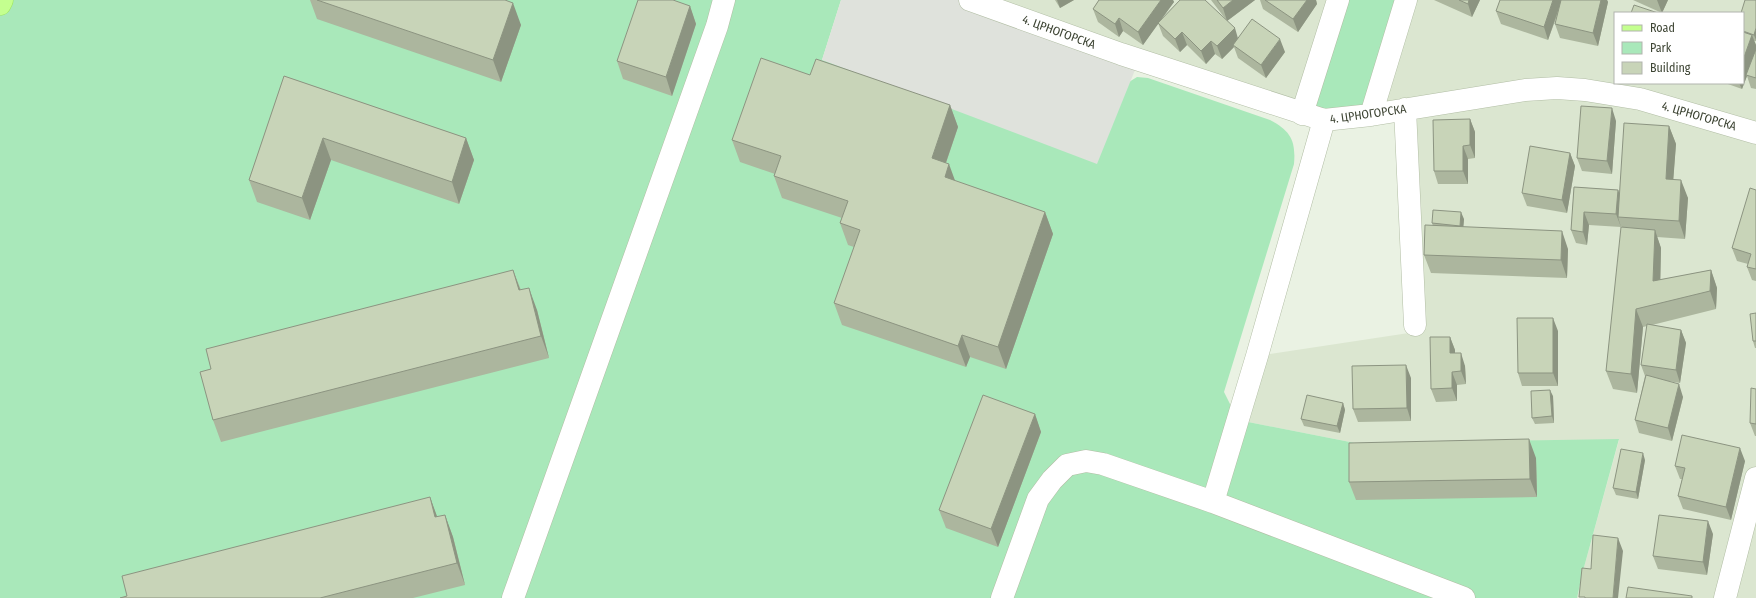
<svg xmlns="http://www.w3.org/2000/svg" width="1756" height="598" viewBox="0 0 1756 598" font-family="'Fira Sans Condensed',sans-serif">
<rect width="100%" height="100%" fill="#eaf2e3"/>
<!-- residential -->
<path fill="#dbe6d0" fill-rule="evenodd" d="M970,0H1756V598H1577L1583,571L1619,440L1355,443L1238,420L1257,356L1422,331L1405,109L1324,120ZM1615,13H1743V83H1615Z"/>
<!-- green -->
<path fill="#a9e8ba" d="M2,0H841L822,60L1129,82L1137,77L1148,78L1270,120C1291,131 1296,141 1294,164L1224,392L1238,420L1355,443L1619,439L1583,571L1577,598H0V4Z
M1338,0H1406L1371,115L1302,114Z"/>
<!-- parking -->
<path fill="#dfe2dc" d="M841,0H970L1139,60L1097,164L822,60Z"/>
<g fill="none" stroke-linecap="round" stroke-linejoin="round">
<!-- minor casing -->
<g stroke="#b2bea5" stroke-width="23">
<path id="minor" d="M970,0L1121,54L1324,120L1371,115L1525,90L1557,88L1585,90L1640,99L1756,133
M1405,109L1415,325
M1302,114L1338,0
M1371,115L1406,0
M1213,502L1464,598
M513,598L717,26L724,0
M1002,598L1038,499L1052,480L1067,465L1086,461L1103,464L1213,502L1257,356L1324,120
M1725,598L1756,478"/>
</g>
<!-- major casing -->
<g stroke="#9fe75c" stroke-width="23">
<path id="major" d="M0,4L2,0"/>
</g>
<!-- minor -->
<use href="#minor" stroke="#fff" stroke-width="22"/>
<!-- major -->
<use href="#major" stroke="#c4ff8f" stroke-width="22"/>
</g>
<!-- wall -->
<path fill="#acb69e" d="M310,0H505L521,25L501,82L317,19Z
M1055,0H1074L1060,8Z
M1099,0H1173L1174,2L1161,19L1238,38L1285,52L1266,78L1238,58L1234,47L1222,59L1215,54L1206,64L1187,45L1180,52L1163,36L1158,23L1143,45L1123,31L1119,37L1098,22L1093,9Z
M1211,0H1255L1227,21Z
M1260,0H1316L1317,4L1298,32L1263,9Z
M1434,0H1480L1472,17Z
M1500,0H1607L1608,2L1598,46L1560,38L1555,24L1558,13L1548,40L1501,24L1496,11Z
M1633,0H1668L1662,13Z
M1756,0V41H1754L1756,45V89L1751,88L1747,76L1742,89L1725,83H1743V13Z
M690,6L696,24L672,96L623,79L617,61Z
M810,75L950,105L958,127L946,163L955,181L1045,212L1053,234L1006,369L970,357L966,367L842,325L834,303L854,247L848,245L840,223L842,218L782,198L774,176L775,174L740,162L732,140Z
M284,76L466,138L474,160L459,204L331,160L310,220L257,202L249,180Z
M1470,119L1475,132V158L1468,159V184H1438L1434,171Z
M1616,121L1612,174L1582,171L1577,158Z
M1669,126L1676,144L1673,180L1688,198L1685,239L1657,237L1661,248L1660,280L1711,270L1717,288L1716,309L1652,325L1681,330L1686,343L1680,383L1668,381L1683,397L1672,441L1639,433L1635,420L1645,376L1641,365L1647,326L1643,327L1637,393L1613,389L1606,371L1622,227L1621,226V227L1589,225L1587,245L1576,243L1571,230L1574,187L1618,190L1620,195Z
M1570,153L1575,166L1567,213L1527,206L1522,193Z
M1756,190V281L1752,280L1747,267L1748,264L1737,261L1732,248Z
M1464,219L1463,227L1568,249L1567,278L1431,273L1424,255L1433,226L1432,223Z
M513,270L521,290L537,310L549,358L221,442L213,420Z
M1756,313V348H1755L1753,341Z
M1558,331V386H1522L1518,373Z
M1450,337L1455,350V353L1465,366L1466,384L1457,385V401L1436,402L1431,389Z
M1411,378V421L1358,422L1353,409Z
M1756,389V436H1755L1750,423Z
M1553,396L1554,423L1535,424L1532,418Z
M1343,403L1345,410L1340,433L1304,426L1301,419Z
M1035,414L1041,432L998,547L946,528L939,510Z
M1536,458L1537,497L1356,500L1349,482Z
M1645,460L1638,499L1616,495L1613,488Z
M1745,461L1731,520L1683,509L1678,496L1682,479H1680L1675,466Z
M430,497L437,517L445,515L453,537L465,585L413,598H120L127,596Z
M1713,534L1707,575L1658,569L1653,556Z"/>
<!-- shaded-wall -->
<path fill="#8c9481" d="M1057,0H1074L1060,8Z
M1161,0H1173L1174,2L1143,45L1138,32Z
M1233,0H1255L1227,21L1223,8Z
M1307,0H1316L1317,4L1298,32L1293,19Z
M1469,0H1480L1472,17L1468,4Z
M1553,0H1561V2L1548,40L1544,27Z
M1601,0H1607L1608,2L1598,46L1593,33Z
M1657,0H1668L1662,13Z
M513,3L521,25L501,82L493,60Z
M690,6L696,24L672,96L666,77Z
M1119,18L1123,31L1119,37L1115,24Z
M1235,28L1239,42L1233,45L1234,47L1222,59L1217,46Z
M1756,28V40L1754,35Z
M1182,32L1187,45L1180,52L1175,39Z
M1752,35L1756,45V51L1746,75L1747,76L1742,89L1739,83H1743V60Z
M1280,39L1285,52L1266,78L1261,65Z
M1211,41L1215,54L1206,64L1201,51Z
M950,105L958,127L940,180L932,158Z
M1612,108L1616,121L1612,174L1607,161Z
M1470,119L1475,132V158L1470,145Z
M1669,126L1676,144L1672,197L1666,179Z
M323,138L331,160L310,220L302,198Z
M466,138L474,160L459,204L452,182Z
M1463,146L1468,159V184L1463,171Z
M1570,153L1575,166L1567,213L1562,200Z
M949,164L957,186L945,177Z
M1681,180L1688,198L1685,239L1679,221Z
M1618,190L1623,203L1618,217L1621,227L1616,214Z
M1045,212L1053,234L1006,369L998,347Z
M1461,212L1464,219L1463,232L1460,226Z
M1584,212L1589,225L1587,245L1583,232Z
M1655,230L1661,248L1660,299L1653,281Z
M1562,231L1568,249L1567,278L1561,260Z
M513,270L521,292L519,290Z
M1711,270L1717,288L1716,309L1710,291Z
M529,288L537,310L549,358L541,336Z
M1636,309L1643,327L1637,393L1631,374Z
M1553,318L1558,331V386L1553,373Z
M1681,330L1686,343L1680,383L1676,370Z
M962,335L970,357L966,367L958,346Z
M1450,337L1455,350V366L1450,353Z
M1461,353L1465,366L1466,384L1461,371Z
M1406,365L1411,378V421L1407,408Z
M1452,372L1457,385V401L1452,388Z
M1679,384L1683,397L1672,441L1668,428Z
M1550,390L1553,396L1554,423L1552,416Z
M1343,403L1345,410L1340,433L1337,426Z
M1035,414L1041,432L998,547L991,529Z
M1529,439L1536,458L1537,497L1530,479Z
M1740,448L1745,461L1731,520L1726,507Z
M1643,453L1645,460L1638,499L1636,492Z
M430,497L438,519L435,517Z
M445,515L453,537L465,585L457,563Z
M1708,521L1713,534L1707,575L1703,562Z
M1618,538L1623,551L1618,598H1613Z"/>
<!-- building -->
<path fill="#c8d4b8" stroke="#8c9481" d="M317,0H505L513,3L493,60Z
M638,0H673L690,6L666,77L617,61Z
M1099,0H1161L1138,32L1119,18L1115,24L1093,9Z
M1180,0H1205L1235,28L1217,46L1211,41L1201,51L1182,32L1175,39L1158,23Z
M1217,0H1233L1223,8Z
M1265,0H1307L1293,19Z
M1459,0H1469L1468,4Z
M1500,0H1553L1544,27L1496,11Z
M1561,0H1601L1593,33L1555,24Z
M1745,0H1756V28L1754,35L1743,31V13H1741Z
M1634,5L1658,13H1631Z
M1252,19L1280,39L1261,65L1233,45Z
M1743,32L1752,35L1743,60Z
M1756,49V78L1746,75Z
M761,58L810,75L816,59L950,105L932,158L949,164L945,177L1045,212L998,347L962,335L958,346L834,303L860,230L840,223L848,201L774,176L781,156L732,140Z
M284,76L466,138L452,182L323,138L302,198L249,180Z
M1581,106L1612,108L1607,161L1577,158Z
M1470,119V145L1463,146V171H1434L1433,120Z
M1624,123L1669,126L1666,179L1681,180L1679,221L1618,217Z
M1530,146L1570,153L1562,200L1522,193Z
M1574,187L1618,190L1616,214L1584,212L1583,232L1571,230Z
M1750,188L1756,190V269L1747,267L1751,254L1732,248Z
M1433,210L1461,212L1460,226L1432,223Z
M1425,225L1562,231L1561,260L1424,255Z
M1621,227L1655,230L1653,281L1711,270L1710,291L1636,309L1631,374L1606,371Z
M513,270L519,290L529,288L541,336L213,420L200,372L211,369L206,349Z
M1756,313V341H1753L1750,314Z
M1517,318H1553V373H1518Z
M1647,324L1681,330L1676,370L1641,365Z
M1430,337H1450V353H1461V371L1452,372V388L1431,389Z
M1406,365L1407,408L1353,409L1352,366Z
M1646,375L1679,384L1668,428L1635,420Z
M1751,388L1756,389V424L1750,423Z
M1550,390L1552,416L1532,418L1531,391Z
M983,395L1035,414L991,529L939,510Z
M1307,395L1343,403L1337,426L1301,419Z
M1682,435L1740,448L1726,507L1678,496L1685,468L1675,466Z
M1529,439L1530,479L1349,482V443Z
M1621,449L1643,453L1636,492L1613,488Z
M430,497L435,517L445,515L457,563L320,598H120L127,596L122,576Z
M1659,515L1708,521L1703,562L1653,556Z
M1593,535L1618,538L1613,598H1585V597H1579L1582,568L1591,569Z
M1628,587L1692,596V598H1626Z"/>
<g text-anchor="middle" dominant-baseline="central" stroke-width="4" stroke-linejoin="round" paint-order="stroke">
<!-- street labels -->
<g font-size="12" fill="#3d4433" stroke="#fff">
<text transform="translate(1059 32) rotate(20)">4. ЦРНОГОРСКА</text>
<text transform="translate(1368 114) rotate(-8)">4. ЦРНОГОРСКА</text>
<text transform="translate(1699 116) rotate(16)">4. ЦРНОГОРСКА</text>
</g>
</g>
<!-- legend -->
<rect x="1614" y="12" width="130" height="72" fill="#ffffff" stroke="#b1b4ad"/>
<rect x="1622" y="25" width="20" height="6" fill="#c4ff8f" stroke="#b1b4ad"/>
<text x="1650" y="32" font-size="12" fill="#3d4433">Road</text>
<rect x="1622" y="42" width="20" height="12" fill="#a9e8ba" stroke="#b1b4ad"/>
<text x="1650" y="52" font-size="12" fill="#3d4433">Park</text>
<rect x="1622" y="62" width="20" height="12" fill="#c8d4b8" stroke="#b1b4ad"/>
<text x="1650" y="72" font-size="12" fill="#3d4433">Building</text>
</svg>
